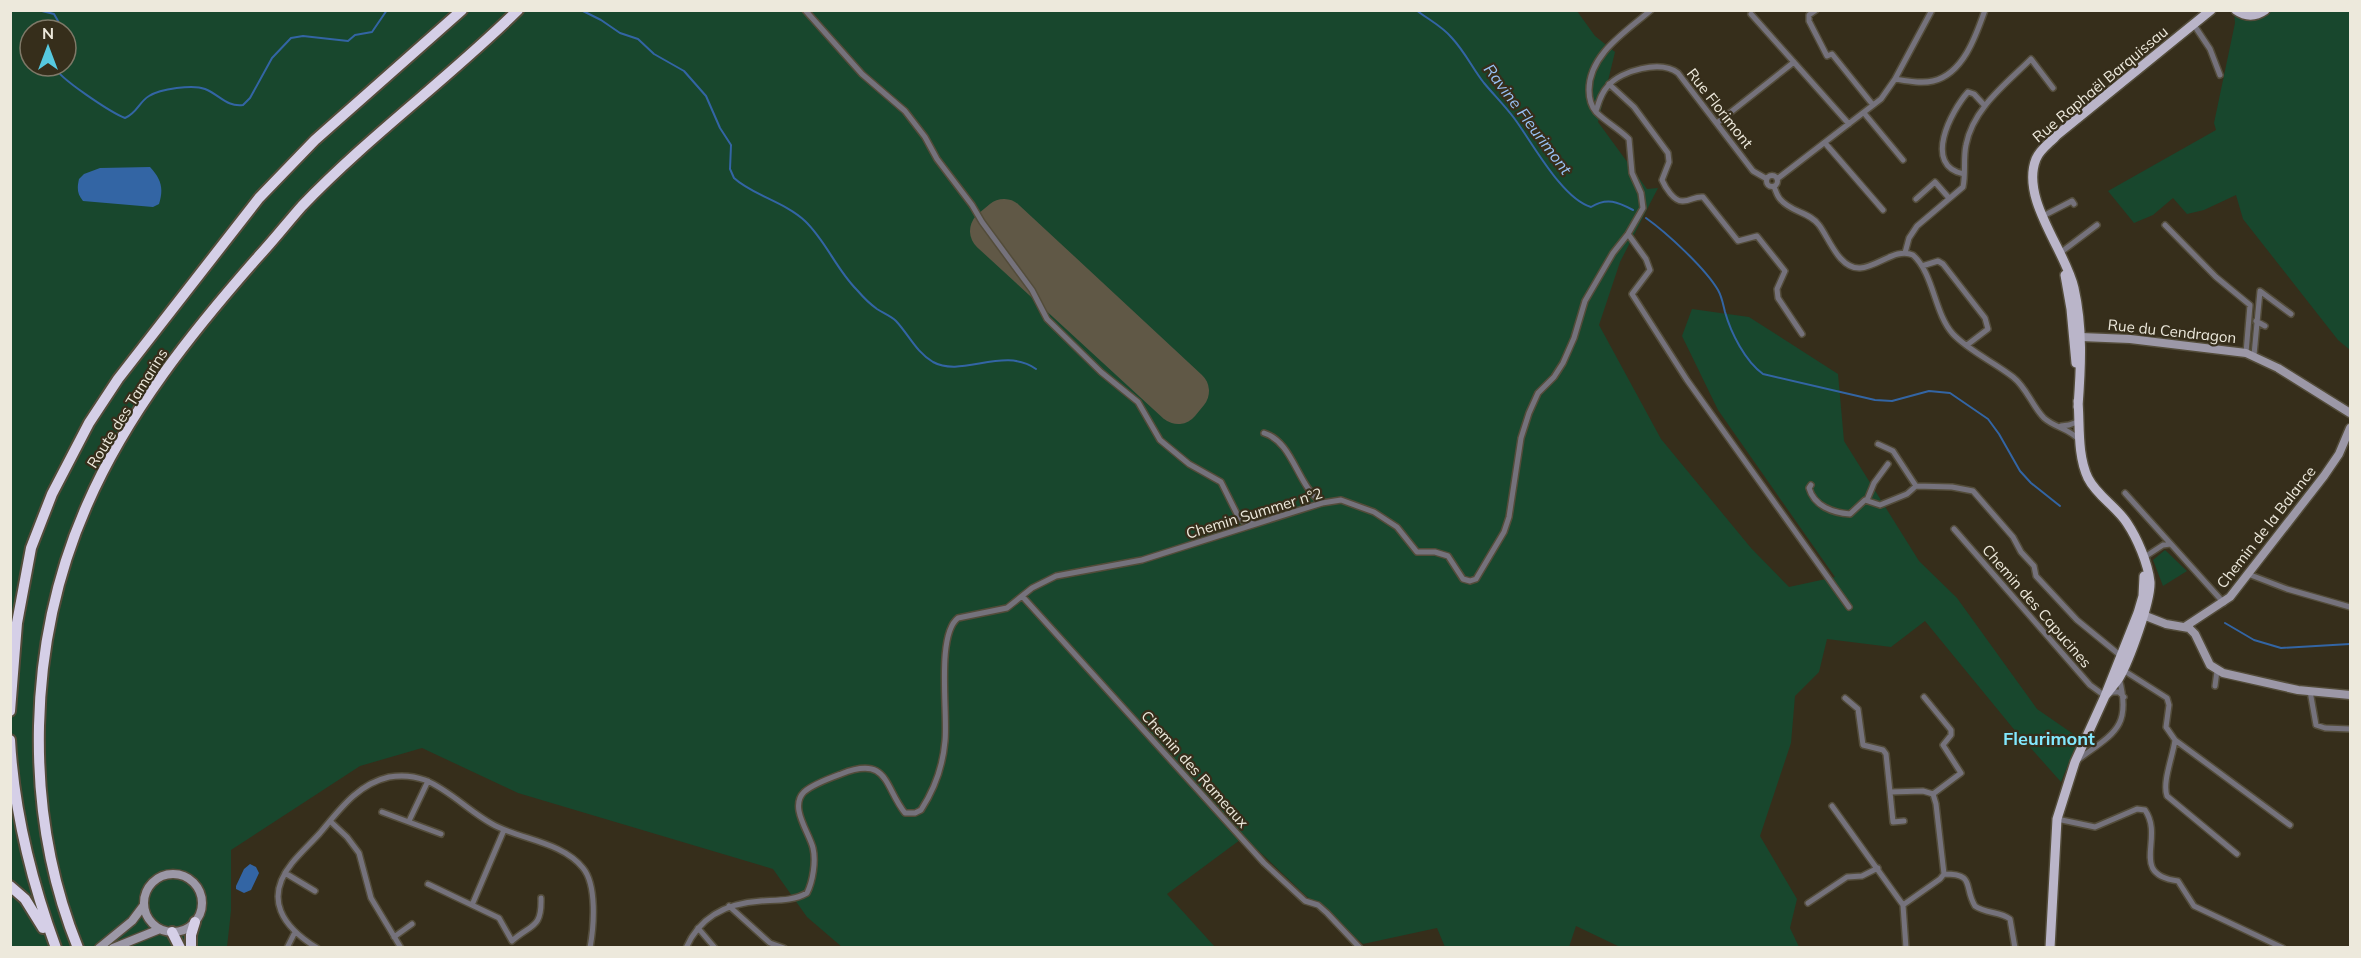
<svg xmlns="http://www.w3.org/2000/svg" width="2361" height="958" viewBox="0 0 2361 958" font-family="Mulish,sans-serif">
<rect width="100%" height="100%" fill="#362e1b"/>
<!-- green -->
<path fill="#18472d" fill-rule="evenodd" d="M11,11H1577L1595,36L1615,52L1598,122L1647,189L1658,188L1620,262L1599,325L1661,439L1751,548L1789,587L1835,577L1718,410L1682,336L1692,309L1749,317L1838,374L1844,441L1919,561L1957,598L2037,709L2079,738L2061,782L2012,727L1925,621L1891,647L1827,639L1819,672L1795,696L1791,743L1760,836L1797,899L1790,928L1799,947H1620L1576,926L1569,947H1445L1437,928L1363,944L1305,895L1244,837L1167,894L1215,947H842L807,917L773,869L518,793L422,748L360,766L231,850V911L227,947H11ZM30,30H66V66H30Z
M2234,11H2350V350L2338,340L2243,219L2236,195L2204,210L2187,214L2173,198L2153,215L2134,223L2108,191L2216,130L2214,123L2235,23Z
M2165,550L2187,571L2163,586L2153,560Z"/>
<!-- water -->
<path fill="#3365a4" d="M150,167C161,179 164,188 159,204L153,207L83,201C77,194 77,188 79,179L84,174L100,168Z
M250,864L256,867L259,873L251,890L244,893L236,889V886L244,869Z"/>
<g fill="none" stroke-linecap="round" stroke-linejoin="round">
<!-- stream -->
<path stroke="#3365a4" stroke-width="2" d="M38,10L54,14L58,21L59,30
M581,10L601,20L620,33L638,39L654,54L684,71L706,96L720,128L731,145L730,169L734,178C752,195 785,202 805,221C826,241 836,269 857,290C863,297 870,304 877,309C883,313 891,316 896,321C909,335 916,352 933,362C962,378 1004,346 1036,369
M1416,10C1429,20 1442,26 1452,38C1465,52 1473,69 1484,83C1494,95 1505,106 1514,118C1532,142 1562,199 1591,207C1607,197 1618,202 1633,210
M54,66C58,78 112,113 125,118C137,113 139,102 149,96C160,89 193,84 205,89C220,95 226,107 243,105L250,98L272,58L291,38L303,36L348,41L355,35L372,32L387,10
M1646,218C1667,233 1705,268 1718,290C1722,297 1723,304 1725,312C1731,333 1745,361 1763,374L1875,400L1892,401L1929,391L1950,393L1988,419L1999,434L2020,471L2031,483L2060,506
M2225,623L2254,640L2281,648L2350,644"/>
<!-- runway -->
<path stroke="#605846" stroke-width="44" d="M1004,221L1187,391L1178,402L992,231Z"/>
<!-- street casing -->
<g stroke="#534c3a" stroke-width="8">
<path id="street" d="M805,10L862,74L905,111L925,137L937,159L972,205L982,222L1032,290L1047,319L1101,372L1138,402L1160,440L1189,464L1221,482L1237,514L1243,521L1255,524
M1816,10L1809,15V21L1827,56L1832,54L1873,105
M1751,14L1849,124
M2194,25L2210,49L2220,75
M1895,79C1907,81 1921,84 1933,81C1963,74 1976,36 1985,10
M1609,84L1634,107L1668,153L1669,162L1662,180C1665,187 1674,202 1683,201C1691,201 1695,196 1703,197L1738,241L1757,236L1785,271L1777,289L1778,298L1802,334
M1596,111C1599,102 1601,93 1608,86C1621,70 1661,60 1678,73L1753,171L1767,179
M1864,113L1903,160
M1717,123L1794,62
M1825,143L1883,210
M1964,174C1922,166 1951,111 1968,92L1974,94L1985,106
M1766.5 181a5.5 5.5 0 1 1 11 0a5.5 5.5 0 1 1-11 0Z
M1777,179L1881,99L1895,79L1932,10
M1774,187C1776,191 1777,196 1780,199C1790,212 1810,212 1819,225C1829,238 1839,269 1860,268C1878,267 1896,247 1913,255C1934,274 1934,313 1953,334C1969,351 1994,362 2013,377C2027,388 2032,406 2044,418C2055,428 2069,428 2079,440
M1916,199L1935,182L1949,198
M2043,216L2072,201L2074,204
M2165,225L2216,277L2250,305L2246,353
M1628,234L1646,259L1650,270L1632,294L1687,380L1849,607
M1905,253L1909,238L1917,226L1963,187C1966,173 1963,159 1966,145C1973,108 2007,83 2031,59L2053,88
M2060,253L2097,225
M1922,266L1938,261L1943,264L1985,318L1988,329L1967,345
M2256,321L2265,326
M2254,355L2260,291L2291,314
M2061,426L2069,425L2080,421
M1264,433C1294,443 1296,484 1322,503
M1878,444L1893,451L1916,486L1952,487L1973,491L2013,537L2021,552L2034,566L2036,576L2077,620L2121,656
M1811,485L1809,488C1814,506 1833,513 1850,514L1865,500L1880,505L1907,494L1916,486
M2125,493L2224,603
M1867,500L1874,483L1888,464
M1954,529L2090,685L2105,696L2113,692H2119L2124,697
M2143,558L2163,545L2170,544
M2248,574L2287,589L2350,607
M1022,596L1264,863L1305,901L1318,905L1327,913L1360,948
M2123,670L2167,698L2169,705L2166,727L2175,740L2290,825
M2215,686L2217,671
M2310,691L2316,725L2325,728L2350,729
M1924,697L1951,730V735L1943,745L1961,773L1933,794
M1845,698L1858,709L1863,745L1883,750L1886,754L1890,792L1923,791L1933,794L1936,804L1944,874
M2175,740C2173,756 2162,782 2167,796L2237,854
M2079,759C2114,733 2132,727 2119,678
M1890,792L1893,822L1904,821
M1832,806L1903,905L1906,948
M382,812L441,834
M2057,819L2095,827L2137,809L2145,810C2165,839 2128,874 2178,881L2194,906L2283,948
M330,821L347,837L359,853L371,898L401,948
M409,821L428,781
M285,873L315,891
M1944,874C1976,874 1963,886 1975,906C1986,914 2000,911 2010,919L2015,948
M428,884L499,918L512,941
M1808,903L1847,877L1862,876L1878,868
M472,905L504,830
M1903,905L1940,879L1944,874
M729,906L770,943L784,948
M698,928L715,948
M394,937L412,924
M512,941C531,924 542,929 541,898
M287,948L295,932
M317,948C283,927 263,899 292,863C301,852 311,843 320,833C340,809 358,784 389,777C401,775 414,776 425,780C452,791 472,815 498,827C525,840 563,843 583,868C597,885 594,926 590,948
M686,948C700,916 728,903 761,901C778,900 793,901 807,893C813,881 816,861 813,848C809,832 789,807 804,792C813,784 830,778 841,774C889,755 884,787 905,813H915L921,810C934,790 943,765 945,741C948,713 936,635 958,618L1007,608L1032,588L1056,576L1142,560L1322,503L1341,500L1374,512L1397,527L1417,552H1435L1448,556L1463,579L1470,581L1476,579L1504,532L1509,517L1521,438L1529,413L1538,393L1554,377L1563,363L1574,338L1585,301L1613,253L1628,234L1643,208L1641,193L1632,173L1629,139C1619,129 1606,122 1596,112C1591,106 1589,97 1589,90C1589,54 1627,31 1651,10"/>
</g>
<!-- secondary casing -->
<g stroke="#534c3a" stroke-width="11">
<path id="secondary" d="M2081,337L2130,339L2246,353L2278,368L2350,413
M2138,613L2166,624L2189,628L2195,634L2210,665L2223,673L2298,690L2350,695
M2186,626L2230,597L2324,476L2339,454L2350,428
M144 903a29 29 0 1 1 58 0a29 29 0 1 1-58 0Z
M99,948L132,921L144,905
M113,948L160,929"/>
</g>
<!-- primary casing -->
<g stroke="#534c3a" stroke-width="12">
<path id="primary" d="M2236,10C2246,17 2255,17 2265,10
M2065,275L2071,309L2076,363
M2078,401C2080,425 2077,455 2088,478C2097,496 2116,506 2127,523C2137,538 2148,563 2150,582C2151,601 2129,661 2119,678C2115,684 2109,690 2105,696
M2078,407C2081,366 2083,328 2074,288C2066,251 2020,199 2036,159C2040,149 2050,143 2057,135L2211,10
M2050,948L2057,819L2075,762L2105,696L2138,613L2143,596L2144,576"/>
</g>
<!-- highway casing -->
<g stroke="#534c3a" stroke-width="14">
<path id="highway" d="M10,711L17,623L31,548L52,494L89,423L118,379L259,198L315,140L462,10
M10,740C14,812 31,880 56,948
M10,886L25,899L43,928
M172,932L180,948
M78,948C22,810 27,641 87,505C127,413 192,332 258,257C273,241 287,223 302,206C369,136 448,79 518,10
M191,948V935L195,922"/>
</g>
<!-- street -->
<use href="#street" stroke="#75727c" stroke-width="5"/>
<!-- secondary -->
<use href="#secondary" stroke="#9c98a7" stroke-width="8"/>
<!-- primary -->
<use href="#primary" stroke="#bab5c9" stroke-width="9"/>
<!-- highway -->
<use href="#highway" stroke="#d5cfe7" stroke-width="10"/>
</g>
<g text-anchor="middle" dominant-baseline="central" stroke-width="4.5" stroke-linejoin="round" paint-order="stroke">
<!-- street labels -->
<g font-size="15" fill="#ede9dc" stroke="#362e1b">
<text transform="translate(2100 84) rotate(-40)">Rue Raphaël Barquissau</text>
<text transform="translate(1720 108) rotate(52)">Rue Florimont</text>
<text transform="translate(2172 331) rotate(6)">Rue du Cendragon</text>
<text transform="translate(127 408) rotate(-58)">Route des Tamarins</text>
<text transform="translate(1254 513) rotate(-17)">Chemin Summer n°2</text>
<text transform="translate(2266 527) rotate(-52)">Chemin de la Balance</text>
<text transform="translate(2037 606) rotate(49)">Chemin des Capucines</text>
<text transform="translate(1195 769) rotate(48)">Chemin des Rameaux</text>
</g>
<!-- water labels -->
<g font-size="16" font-style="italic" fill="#99c2f6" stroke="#362e1b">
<text transform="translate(1528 119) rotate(53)">Ravine Fleurimont</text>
</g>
<!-- quarter labels -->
<g font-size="18" font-weight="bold" fill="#82e8fe" stroke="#362e1b">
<text x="2049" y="738">Fleurimont</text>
</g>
</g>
<!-- border -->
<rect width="2361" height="958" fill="none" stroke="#ede9dc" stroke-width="24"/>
<!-- north arrow -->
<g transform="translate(48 48)"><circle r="28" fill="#362e1b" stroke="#7f7968" stroke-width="1.5"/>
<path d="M0-4.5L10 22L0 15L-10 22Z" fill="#56c9e0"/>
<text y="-9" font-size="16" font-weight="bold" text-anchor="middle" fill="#ede9dc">N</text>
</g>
</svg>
